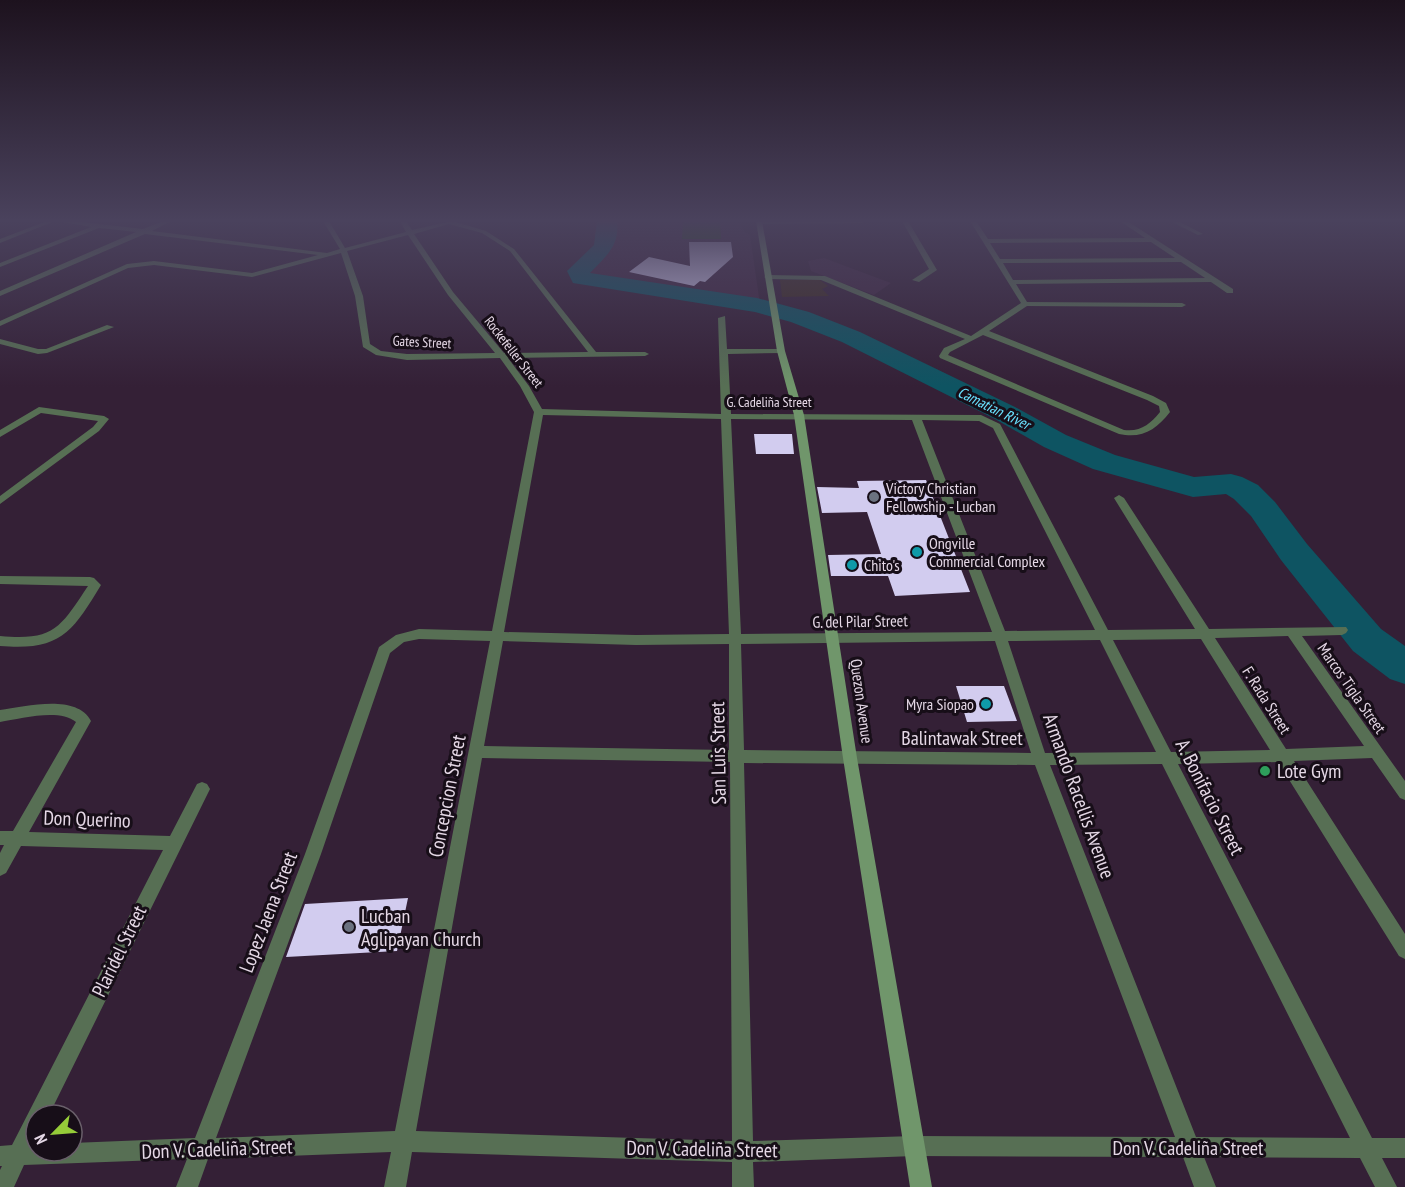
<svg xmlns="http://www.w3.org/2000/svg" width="1405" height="1187" viewBox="0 0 1405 1187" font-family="'PT Sans Narrow',sans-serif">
<rect width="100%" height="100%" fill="#342036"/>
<!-- commercial -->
<path fill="#3d2c22" d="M780,280H820L828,286L822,289L829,296L782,297Z"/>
<!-- built -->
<path fill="#402742" d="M610,221H740L744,231L750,235L760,304L585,277L582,271L605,250L610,236Z
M824,258L891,283L874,295L811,271L808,261Z"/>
<!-- green -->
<path fill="#214b14" d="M683,221H720L721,239H682Z"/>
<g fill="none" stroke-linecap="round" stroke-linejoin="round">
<!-- river -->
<path fill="#0e5462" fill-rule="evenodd" d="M597,221H617C620,246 606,256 590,273L757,298L809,312L860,332L1015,407L1066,435L1115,455L1194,477L1231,474L1242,477L1258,485L1275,502L1307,544L1381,629L1405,646V684L1390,679L1353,651L1281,560L1251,516L1234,499L1226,494L1193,497L1093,469L1044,447L995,419L842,342L791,322L755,312L573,283L567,271L594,245Z"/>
</g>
<!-- building -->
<path fill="#d2ccef" d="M689,242H731L733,257L705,282L700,281L694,286L629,272L649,257L690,266Z
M754,434H792L794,454H756Z
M926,480L970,592L895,596L888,576H831L828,555L881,554L867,512L822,513L817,487L859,488L857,481Z
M956,686H1004L1017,721L967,722Z
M408,898L397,951L286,957L305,904Z"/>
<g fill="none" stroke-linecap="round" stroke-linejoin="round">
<!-- street -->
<path fill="#576f54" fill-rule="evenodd" d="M47,221H55L0,243V239Z
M57,221H73L143,229L163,221H171L152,231L327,253L340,249L323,221H329L345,248L406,232L400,221H406L412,230L452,221L486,231L514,249L596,352H645L649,354L645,356L508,358L529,386L542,409L721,414L718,318L725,316L727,349H781L785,351L781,353L728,354L731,414L981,415L1000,424L1108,630L1195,629L1114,498L1119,495L1124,498L1209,629L1346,627L1348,630L1346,633L1342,635L1302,636L1405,781V800L1400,798L1372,758L1294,761L1405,934V959L1399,956L1278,762L1178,764L1372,1138H1405V1158H1382L1397,1187H1375L1360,1158L1204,1157L1216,1187H1194L1183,1157L914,1156L753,1162L754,1187H732V1162L412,1152L406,1187H384L391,1152L208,1159L198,1187H176L187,1159L24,1165L14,1187H0V1170L2,1166H0V1146L12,1145L163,850L21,846L6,873L0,876V853L4,845H0V831H13L76,722C59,708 20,719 0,722V710C25,707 76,693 91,721L29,832L170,836L197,784L202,782L207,784L210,789L49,1115H36L34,1144H36V1151H72V1143L195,1138L305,854L379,647L396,635L419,629L492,631L534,412L520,386L500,358L407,360L376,355L363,347L355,296L341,253L252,277L154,265L128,268L0,326V321L127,264L154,261L252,273L318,255L145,234L0,296V291L136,232L99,228L0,267V263L91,227ZM449,224L482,233L510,251L588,352L504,353L453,292L414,234ZM408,235L448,295L495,353L407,354L381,351L370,344L363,296L347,251ZM543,415L721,419L729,634L636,635L504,632ZM731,419L912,420L992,632L741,634ZM922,420L979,421L993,428L1095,630L1005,631ZM1288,636L1364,746L1286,749L1215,638ZM419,639L490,641L395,1131L216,1138L321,854L390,653L404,642ZM1201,639L1270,750L1171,752L1113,640ZM1100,640L1156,752L1045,753L1008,641ZM503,641L636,645L729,644V750L484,746ZM995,641L1031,753L744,750L741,644ZM482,758L730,762L732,1141L416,1131ZM744,763L1035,765L1175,1137L914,1136L753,1141ZM1162,764L1350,1138L1196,1137L1050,765Z
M758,221H865L862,223L760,224Z
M902,221H908L937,270L919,282L912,280L929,269Z
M970,221H976L988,239L1145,238L1120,221H1127L1233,289V293H1227L1211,282L1016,284L1027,302L1182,303L1186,305L1182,307L1027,306L989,331L1153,396L1166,403L1170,412C1156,430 1142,439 1119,434L940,358L939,356L944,348L965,339L821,280L768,279L764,277L768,275L825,276L971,336L1021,303ZM1151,242L1175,258L1000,259L990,243ZM1181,262L1205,278L1013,280L1003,263ZM983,335L1147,400L1159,406L1160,412C1150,424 1141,432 1124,430L948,355L950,352Z
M1170,221H1178L1203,234L1198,235Z
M107,325L114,327L47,353L38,354L0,344V339L38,349H46Z
M39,407L104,416L109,419L99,431L0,504V496L93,427L98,421L41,413L0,437V430Z
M0,576L90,577L94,578L101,585C72,633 60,651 0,646V636C54,641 60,628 88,586L0,584Z"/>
<!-- secondary -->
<path fill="#70966b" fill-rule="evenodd" d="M756,221H762L785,351L804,415L857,758L932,1187H910L843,758L794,415L777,351Z"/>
</g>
<!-- sky -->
<linearGradient id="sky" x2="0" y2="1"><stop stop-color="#1d121e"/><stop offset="0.57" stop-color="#4a425d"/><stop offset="1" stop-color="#4a425d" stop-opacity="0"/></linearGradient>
<rect width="1405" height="387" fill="url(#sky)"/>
<!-- markers -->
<g fill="#6b7280" stroke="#170e18" stroke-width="2">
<circle cx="874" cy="497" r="6"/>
<circle cx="349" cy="927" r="6"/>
</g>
<g fill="#0f9aa8" stroke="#170e18" stroke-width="2">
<circle cx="917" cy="552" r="6"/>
<circle cx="852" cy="565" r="6"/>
<circle cx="986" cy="704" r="6"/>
</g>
<circle fill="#2e9e5b" stroke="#170e18" stroke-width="2" cx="1265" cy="771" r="6"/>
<g text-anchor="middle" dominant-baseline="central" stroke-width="6" stroke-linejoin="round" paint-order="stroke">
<!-- far-street labels -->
<g font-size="14" fill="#e5d8e6" stroke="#170e18">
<text transform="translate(422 342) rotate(3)">Gates Street</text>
<text transform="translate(514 352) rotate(52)">Rockefeller Street</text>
<text x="769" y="402">G. Cadeliña Street</text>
</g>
<!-- far-water labels -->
<g font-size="15" font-style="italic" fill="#69e2ff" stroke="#170e18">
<text transform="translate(994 408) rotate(26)">Camatian River</text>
</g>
<!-- poi labels -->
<g font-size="16" fill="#e5d8e6" stroke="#170e18" text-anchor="start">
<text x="886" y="488">Victory Christian<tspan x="886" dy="18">Fellowship - Lucban</tspan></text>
<text x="929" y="543">Ongville<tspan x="929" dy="18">Commercial Complex</tspan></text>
<text x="864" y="565">Chito's</text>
<text x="974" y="704" text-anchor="end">Myra Siopao</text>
</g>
<!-- street labels -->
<g font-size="16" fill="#e5d8e6" stroke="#170e18">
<text transform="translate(860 621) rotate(-1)">G. del Pilar Street</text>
<text transform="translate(1352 688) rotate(55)">Marcos Tigla Street</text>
<text transform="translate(1267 700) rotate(58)">F. Rada Street</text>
<text transform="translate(862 701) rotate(82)">Quezon Avenue</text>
</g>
<!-- near-street labels -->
<g font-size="20" fill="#e5d8e6" stroke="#170e18">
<text x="962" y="738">Balintawak Street</text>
<text transform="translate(718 753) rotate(-91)">San Luis Street</text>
<text transform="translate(447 796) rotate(-79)">Concepcion Street</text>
<text transform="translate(1079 796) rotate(70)">Armando Racellis Avenue</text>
<text transform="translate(1210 797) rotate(63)">A. Bonifacio Street</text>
<text transform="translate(87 819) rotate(2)">Don Querino</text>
<text transform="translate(268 912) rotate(-69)">Lopez Jaena Street</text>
<text transform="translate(119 951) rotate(-64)">Plaridel Street</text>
<text x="1188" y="1148">Don V. Cadeliña Street</text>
<text transform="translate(217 1149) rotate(-2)">Don V. Cadeliña Street</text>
<text transform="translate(702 1149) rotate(1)">Don V. Cadeliña Street</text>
</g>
<!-- near-poi labels -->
<g font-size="20" fill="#e5d8e6" stroke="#170e18" text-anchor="start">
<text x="1277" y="771">Lote Gym</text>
<text x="361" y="916">Lucban<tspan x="361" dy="23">Aglipayan Church</tspan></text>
</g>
</g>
<!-- north arrow -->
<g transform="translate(54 1133) rotate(245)"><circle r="28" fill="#170e18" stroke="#695f6a" stroke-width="1.5"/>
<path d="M0-4.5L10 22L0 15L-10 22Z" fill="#96cc39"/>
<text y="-9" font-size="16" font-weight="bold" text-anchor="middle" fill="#e5d8e6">N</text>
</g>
</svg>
